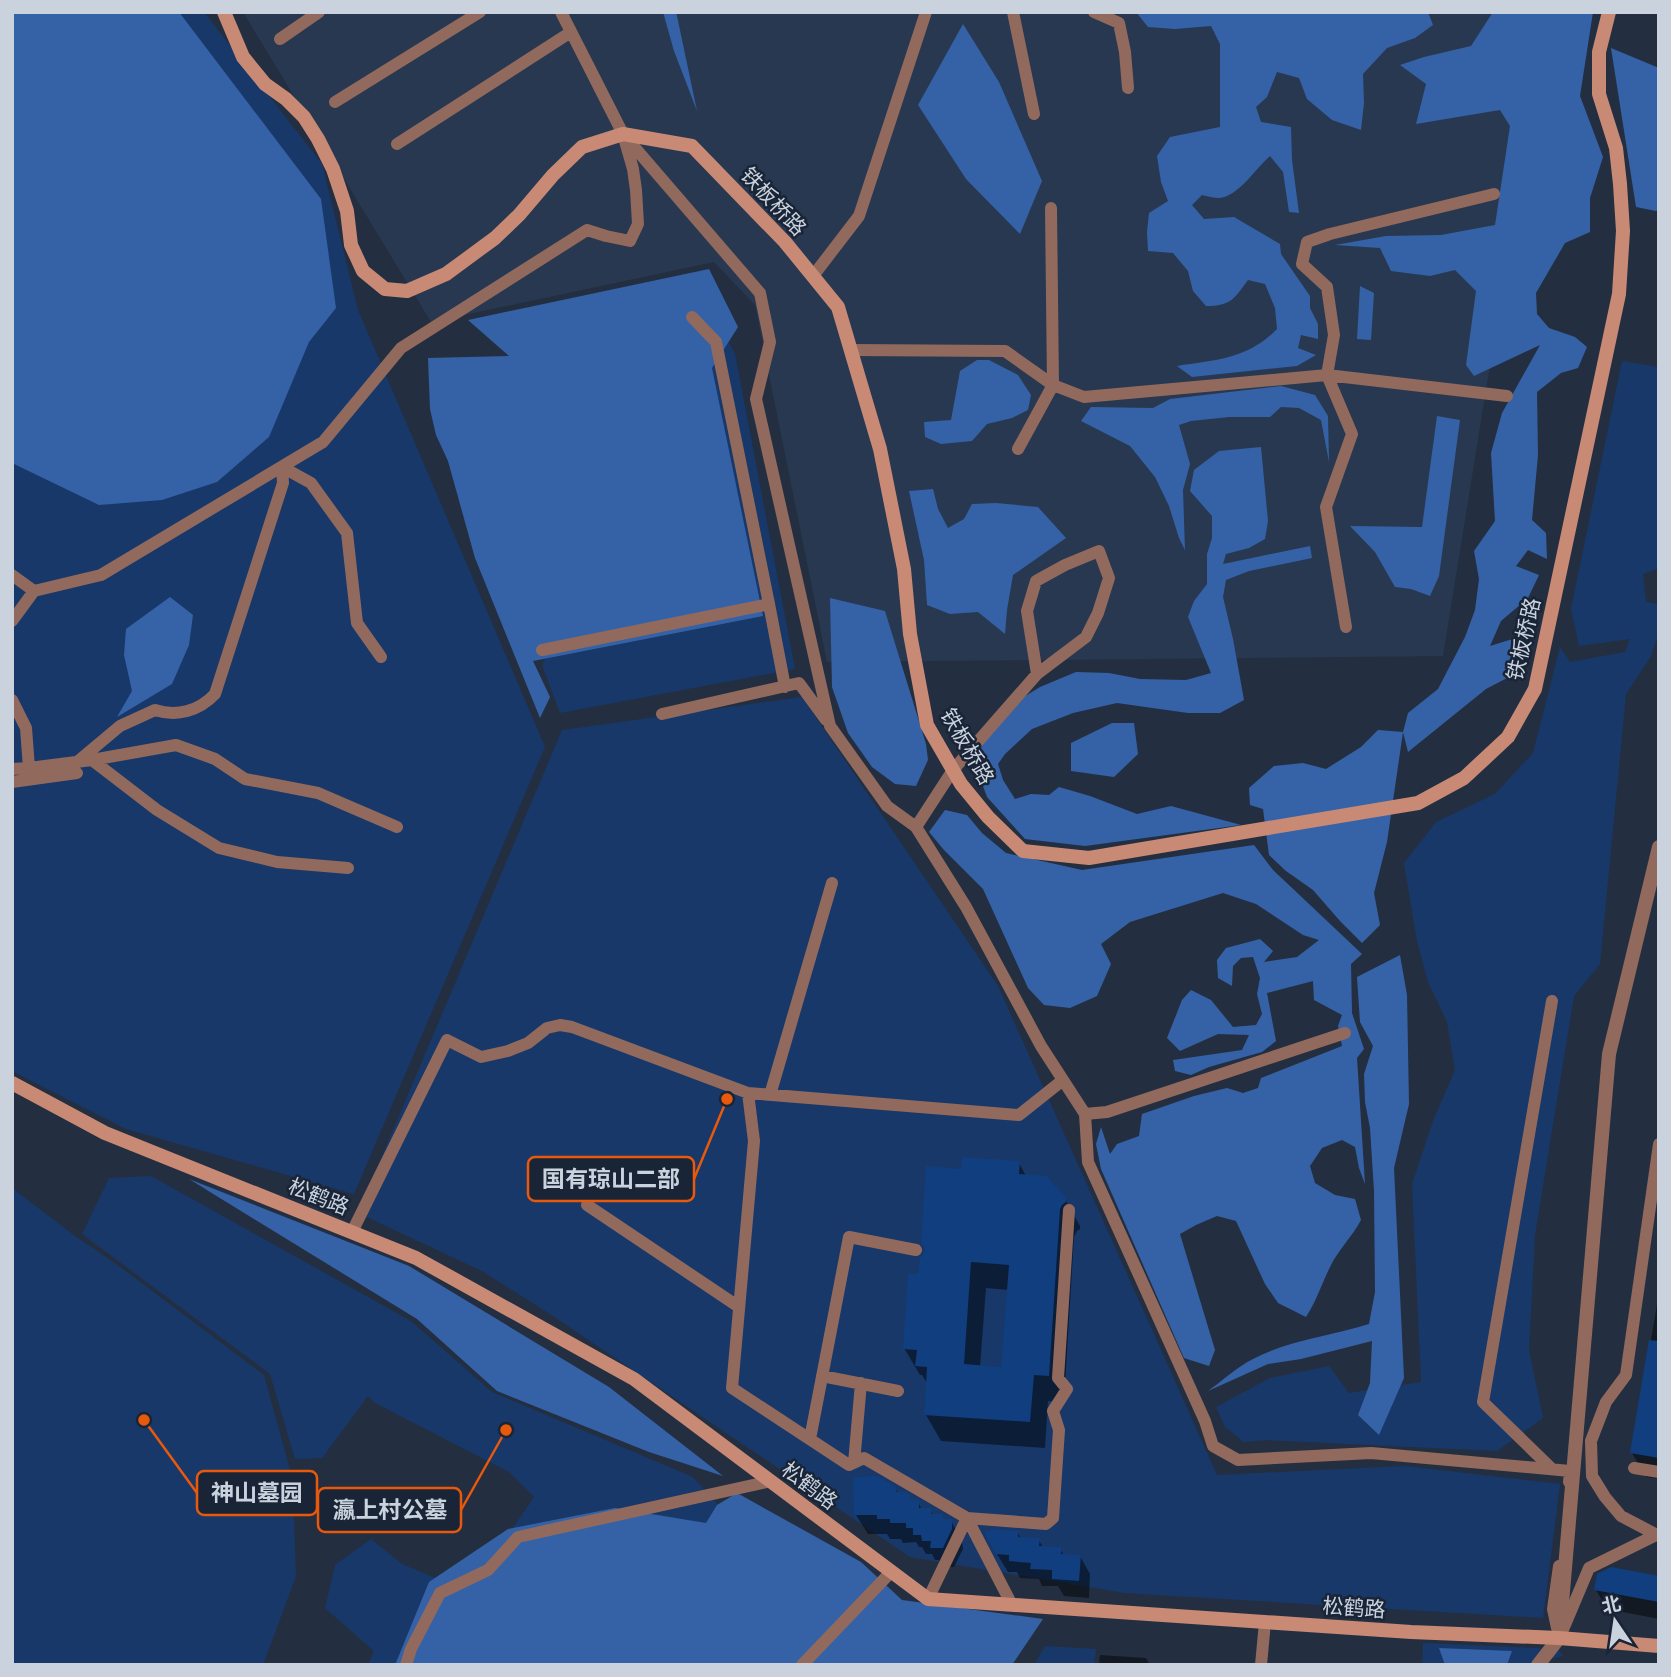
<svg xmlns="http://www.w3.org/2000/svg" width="1671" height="1677" viewBox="0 0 1671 1677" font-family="'Noto Sans','Noto Sans SC',sans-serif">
<rect width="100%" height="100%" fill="#232f41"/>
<!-- built -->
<path fill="#283850" d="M243,12H1547L1443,656L827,662L755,305L714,262L431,322Z"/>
<!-- green -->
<path fill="#183869" d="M12,12H204L322,164L358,310L545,747L354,1194L126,1129L12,1071Z
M720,325L735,354L795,669L560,713L542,665Z
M1622,361L1659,367V568L1643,574L1646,602L1659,604V632L1651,656L1626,694L1600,964L1574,996L1535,1235L1529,1350L1543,1418L1497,1451L1266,1440L1244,1442L1225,1427L1216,1407L1270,1378L1329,1366L1349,1393L1421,1382L1412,1184L1433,1121L1455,1070L1447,1022L1428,982L1417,941L1404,863L1436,822L1495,794L1533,753L1560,647L1570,662L1625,652L1630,639L1579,646L1571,609Z
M802,697L998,986L1217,1475L1405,1466L1560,1484L1543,1618L1124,1593L910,1557L553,1316L482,1271L358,1213L562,730Z
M151,1176L411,1321L492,1392L693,1477L722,1509L926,1665H368L374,1651L325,1608L335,1565L371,1539L402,1564L445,1582L506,1538L534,1497L509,1472L375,1403L368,1396L322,1458L295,1459L270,1374L82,1234L109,1178Z
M12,1188L75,1236L119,1266L264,1375L289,1466L293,1495L296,1576L263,1665H12Z
M1423,1643L1558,1649L1563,1656L1546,1660L1543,1665H1422Z
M1045,1646L1096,1649L1094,1665H1034Z"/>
<!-- forest -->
<path fill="#3562a6" d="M12,12H179L321,199L336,308L309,342L269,437L217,482L162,500L99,505L12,463Z
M663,12H676L677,16L697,111L674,51Z
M1136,12H1428L1433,25L1415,38L1387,48L1363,74L1364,103L1361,130L1332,120L1307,99L1299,78L1277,72L1267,97L1256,107L1261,122L1291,127L1292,160L1299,213L1289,212L1283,172L1270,156C1256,168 1238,197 1219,198C1214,198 1207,196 1202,195L1192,205L1204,219L1234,217L1280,244L1281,254L1310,296V308L1318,324V339L1301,335L1298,348L1316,355L1297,366L1192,377L1177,366C1216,360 1248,359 1277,329L1275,308L1265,284L1248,280C1234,299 1231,306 1206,306L1193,291L1188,271L1173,253L1148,251L1147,232L1149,213L1168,201L1161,182L1157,156L1170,137L1220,127V44L1211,26L1175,29L1148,27Z
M1493,12H1593L1580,96L1603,157L1590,198V232L1565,243L1536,293L1537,314L1549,328L1575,337L1587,347L1578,368L1561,373L1537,392L1538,455L1532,520L1546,533L1547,559L1528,550L1516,566L1539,575L1528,598L1501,621L1490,646L1522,636V653L1507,678L1486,689L1408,752L1403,732L1408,713L1438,689L1465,637L1475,610L1479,579L1474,551L1495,521L1491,453L1502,413L1540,345L1474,376L1466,365L1476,291L1455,270L1430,276L1391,271L1380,248L1335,245L1386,236L1441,235L1495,225L1510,126L1500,110L1416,124L1426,84L1400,65L1424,57L1471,46Z
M963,24L999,82L1042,181L1020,234L966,179L918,105Z
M1611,48L1659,68V209L1656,211L1636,207Z
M709,269L738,327L712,368L763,616L533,661L550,697L540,718L475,558L448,461L436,435L430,409L428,358L509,356L468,320Z
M1360,286L1374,293L1371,340L1357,339Z
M977,360H989L1018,375L1031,395L1028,410L1012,418L987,424L972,441L941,444L925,437L924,422L951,420L960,371Z
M1281,386L1315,395L1328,416L1329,462L1321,420L1299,408L1281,407L1270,417H1229L1191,421L1179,425L1190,464L1183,490L1185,550L1179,538L1169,506L1155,477L1130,446L1081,421L1091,407L1153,408L1170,399Z
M1437,416L1460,420L1439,576L1430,596L1411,589L1395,587L1375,552L1350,526L1422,527Z
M1261,447L1268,521L1265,539L1249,548L1226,554L1223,564L1310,546L1312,558L1249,571L1226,580L1223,597L1233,639L1244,700L1220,713H1188L1117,703L1073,713L1032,729L1005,754L998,764L1003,780L1015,799L1031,794L1049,795L1059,787L1090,796L1137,814L1171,806L1241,825L1085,846L1025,839L987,797L976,767V749L998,713L1040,687L1076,672L1109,673L1140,679L1186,680L1211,673L1188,617L1194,601L1207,584V554L1212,538V516L1190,491L1194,470L1219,451Z
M933,489L938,509L948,528L964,519L972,504L996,503L1038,507L1066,538L1013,575L1007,610L1005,634L978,612L950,614L927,605L924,560L909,491Z
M830,598L885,611L926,744L928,760L916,786L895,784L872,767L848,733L832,687Z
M1112,723H1134L1138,754L1114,777L1071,771V743Z
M945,810L967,815L982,833L1006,853L1082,870L1254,845L1273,870L1362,954L1351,964L1352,1013L1364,1049L1357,1058L1365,1184L1359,1168L1355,1147L1342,1140L1322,1148L1310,1166L1315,1183L1335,1195L1355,1199L1361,1220C1352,1237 1338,1250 1330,1267C1321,1285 1317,1300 1306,1317L1278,1303L1265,1284L1236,1221L1217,1216L1196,1225L1180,1234L1215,1350L1209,1366L1184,1358L1101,1169L1096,1144L1101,1127L1110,1154L1117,1144L1139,1136L1142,1114L1194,1096L1227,1088L1243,1093L1258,1088L1261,1078L1342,1046L1338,1026L1342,1015L1314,1000L1313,981L1267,993L1276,1041L1262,1052L1209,1067L1191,1075L1175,1071L1173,1060L1242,1050L1249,1035L1218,1034L1180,1051L1167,1038L1182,1000L1191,990L1211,1000L1233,1027L1256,1025L1262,1014L1257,994L1260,978L1253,957L1241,958L1233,966L1232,986L1218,978L1217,960L1226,948L1260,939L1273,951L1264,962L1297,957L1319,940L1303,935L1256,904L1223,893L1130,922L1101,944L1111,964L1097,996L1070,1008L1044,1005L1028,988L983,889L944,850L929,832Z
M189,1179L409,1266L609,1387L723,1476L649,1452L497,1391L417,1319Z
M737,1493L861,1562L902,1600L1043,1619L1012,1665H395L429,1582L508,1529L615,1508L706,1523L717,1505Z
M1439,1648L1512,1651L1507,1665H1445Z"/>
<!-- water -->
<path fill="#3663a8" d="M170,597L193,615L189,645L172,684L117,717L132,691L124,655L126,629Z
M1378,730L1403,732L1387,842L1374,893L1380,925L1362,943L1340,921L1313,890L1286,871L1269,855L1263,809L1250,805L1249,788L1274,766L1303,763L1326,769L1361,747Z
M1400,955L1407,995L1409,1104L1394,1168L1404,1378L1379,1435L1358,1415L1370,1383L1372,1341L1301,1359L1268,1364L1208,1391C1222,1381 1237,1367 1253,1359C1289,1340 1331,1336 1369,1324L1375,1292L1374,1191L1370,1128L1365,1102L1364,1074L1373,1046L1360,1022L1357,977Z"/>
<!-- shadow -->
<path fill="#0007" fill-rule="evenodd" d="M1019,1163L1026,1176L1065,1199L1080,1226V1229L1077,1231L1074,1237L1064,1402L1048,1401L1045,1448L941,1441L926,1415L928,1385L922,1375H920L904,1348L926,1251L963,1171ZM986,1288L1009,1290L1003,1369L980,1367Z
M1659,1292V1479L1646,1477L1632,1453Z
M894,1488L898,1493L909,1496L911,1501L918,1502L922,1510H930L933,1516L944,1521H951L962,1541L963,1549L954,1567H943L939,1560H935L932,1554H926L922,1547H919L916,1542L903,1543L901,1539H890L887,1534H868L856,1515Z
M1017,1532L1021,1539L1039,1540L1043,1548L1060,1549L1064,1556H1080L1090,1574L1089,1598L1064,1596L1058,1586H1042L1039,1579L1020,1578L1017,1572H1008L997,1554Z
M1659,1578V1619L1607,1609L1596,1590Z
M1100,1655L1146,1658L1150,1665H1099Z"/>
<!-- building -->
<path fill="#113e7f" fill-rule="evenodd" d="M962,1157L1020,1161L1019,1174L1047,1176L1066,1198V1202L1062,1205L1060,1209L1049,1376L1034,1375L1030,1422L924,1415L927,1367L915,1366L917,1350L903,1349L908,1274H918L920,1258L925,1251L924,1247L921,1243L926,1166L961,1169ZM971,1262L1009,1265L1001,1367L964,1364Z
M1649,1340L1659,1341V1458L1630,1453Z
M878,1476L896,1487V1492L904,1491L910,1495V1499L919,1500V1508H931V1514H942L944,1519H952V1529L943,1548H930L931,1541H922L921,1535H913V1528H906V1523H890V1519H877V1515H854L853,1477Z
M992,1529L1018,1531V1537L1040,1538L1039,1546L1061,1547V1554L1081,1555L1079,1581L1052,1579V1570L1030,1569L1031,1563L1009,1561V1555L996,1554L984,1532L990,1531Z
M1611,1567L1659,1576V1602L1594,1590L1597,1574Z"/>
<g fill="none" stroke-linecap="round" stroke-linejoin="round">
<!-- lane -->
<path stroke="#916a5d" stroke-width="12" d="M1013,12L1034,114
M1094,12L1119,23L1125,52L1128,88
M280,39L319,12
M335,102L480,12
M623,134L760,293L770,342L756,399L830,726L887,806L916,827L966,907L1041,1046L1085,1114L1088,1162L1205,1421L1213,1446L1238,1460L1371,1453L1570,1471L1569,1482
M397,144L571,32
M813,276L859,216L926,12
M692,317L716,342L769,604
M851,350L1005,351L1053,385L1084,397L1327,375L1334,335L1327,287L1302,264L1307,242L1330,234L1494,194
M1018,449L1053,385L1051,208
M282,467L311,483L347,533L357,623L381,657
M12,575L34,591L101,575L323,442L401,348L587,230L606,236L630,241L638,224L636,190L633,169L623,134L561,12
M12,621L34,591
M1346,627L1326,507L1352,434L1327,375L1507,396
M542,650L769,604L785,687
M12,700L26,728L29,768L12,769
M662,714L799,683L826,720
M92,760L157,810L219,848L277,862L348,868
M77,762L120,726L155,710C177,717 199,711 215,694L283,483L282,467
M29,768L92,760L176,745L215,759L245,779L318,793L397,827
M12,782L77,773
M916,827L953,770L1037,674L1027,611L1036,581L1065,565L1099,551L1109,578L1098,613L1086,637L1037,674
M748,1093L1019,1115L1063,1080
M770,1095L832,883
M1085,1114L1107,1112L1345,1033
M1659,1144L1626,1375L1606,1402L1591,1441L1592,1476L1605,1497L1621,1516L1659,1536
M587,1205L739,1307
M352,1232L447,1040L481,1057L508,1051L528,1043L547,1028L560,1025L572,1027L748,1093L754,1141L732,1388L849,1465L864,1458L967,1518L1046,1524L1053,1518L1059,1430L1053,1411L1067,1389L1058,1378L1069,1210
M822,1376L898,1391
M810,1439L849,1237L916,1250
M854,1463L861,1383
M1551,1468L1483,1402L1552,1001
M1634,1468L1659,1472
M928,1599L967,1518L1012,1605
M1557,1628L1553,1609L1559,1566
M1562,1632L1589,1568L1656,1535
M406,1665L411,1649L440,1593L488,1570L518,1537L771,1481
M802,1665L891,1572
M1261,1665L1265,1622"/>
<!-- street -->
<path stroke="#916a5d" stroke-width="14" d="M1538,1665L1559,1638L1609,1054L1659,847"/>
<!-- secondary -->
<path stroke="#c88a75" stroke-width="14" d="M224,12L243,57L265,84L286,99L304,117L318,139L333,169L347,211L351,245L363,271L385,289L407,291L446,274L495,238L519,215L553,175L582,147L623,134L692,146L785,242L838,307L880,449L904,569L910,634L927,725L961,784L988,817L1023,851L1089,858L1418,803L1464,778L1508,737L1535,689L1619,294L1623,231L1620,184L1616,148L1599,94V52L1609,12
M12,1083L105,1133L416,1258L634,1379L928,1599L1411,1632L1559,1638L1659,1646"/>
</g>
<g text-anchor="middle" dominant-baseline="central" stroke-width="5" stroke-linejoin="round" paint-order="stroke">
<!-- street labels -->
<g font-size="21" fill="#cad2de" stroke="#192537">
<text transform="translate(774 201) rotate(47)">铁板桥路</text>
<text transform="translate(1523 639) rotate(-77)">铁板桥路</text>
<text transform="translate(968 746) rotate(60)">铁板桥路</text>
<text transform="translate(319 1196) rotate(22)">松鹤路</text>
<text transform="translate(810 1485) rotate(37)">松鹤路</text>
<text transform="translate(1354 1607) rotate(4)">松鹤路</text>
</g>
</g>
<!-- callouts -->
<path fill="none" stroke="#e8590c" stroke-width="2.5" d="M727 1099L694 1179M144 1420L197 1493M506 1430L461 1510"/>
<g fill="#e8590c" stroke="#192537" stroke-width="2.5">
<circle cx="727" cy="1099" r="7"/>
<circle cx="144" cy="1420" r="7"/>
<circle cx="506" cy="1430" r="7"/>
</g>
<g fill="#192537" stroke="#e8590c" stroke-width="2.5">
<rect x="528" y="1157" width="166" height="44" rx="7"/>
<rect x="197" y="1471" width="120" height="44" rx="7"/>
<rect x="318" y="1488" width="143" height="44" rx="7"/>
</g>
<g font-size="23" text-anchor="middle" font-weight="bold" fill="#cad2de">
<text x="611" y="1187">国有琼山二部</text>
<text x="257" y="1501">神山墓园</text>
<text x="390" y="1518">瀛上村公墓</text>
</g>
<!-- border -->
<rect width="1671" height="1677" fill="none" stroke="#cad2de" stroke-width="28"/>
<!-- north arrow -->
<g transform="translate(1615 1621) rotate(347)" stroke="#192537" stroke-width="5" paint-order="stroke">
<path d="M0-5L12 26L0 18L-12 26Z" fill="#cad2de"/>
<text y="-10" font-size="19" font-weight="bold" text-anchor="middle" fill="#cad2de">北</text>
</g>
</svg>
